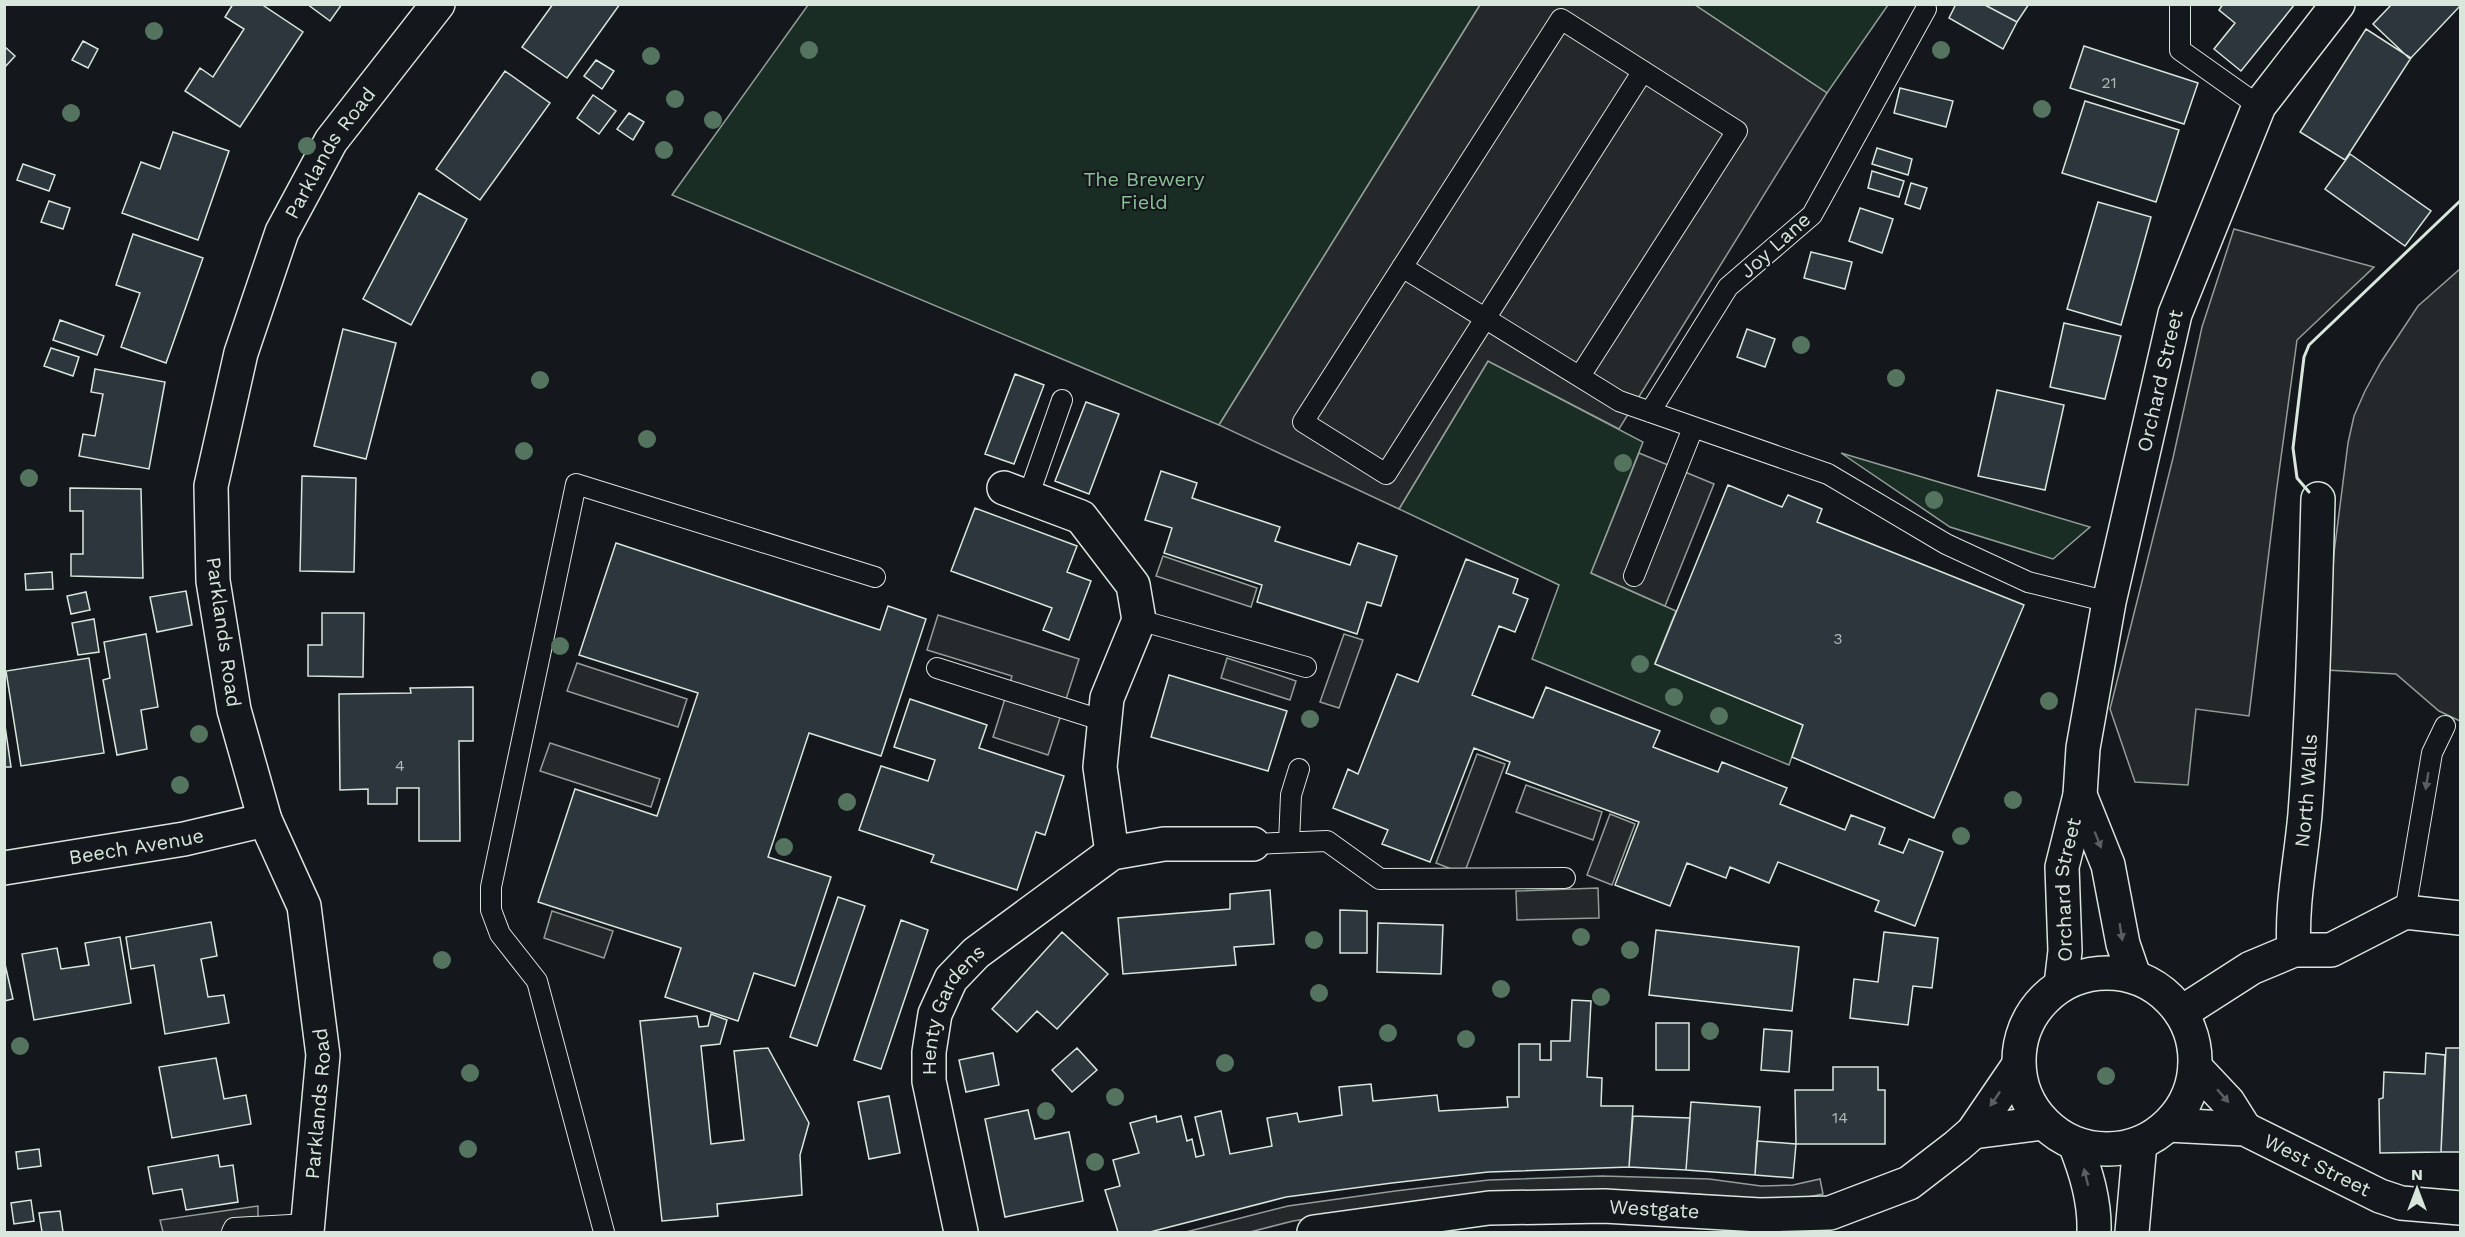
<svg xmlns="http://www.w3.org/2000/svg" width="2465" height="1237" viewBox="0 0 2465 1237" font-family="'Work Sans',sans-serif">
<rect width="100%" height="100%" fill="#14181c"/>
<!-- green -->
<path fill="#1a2d24" stroke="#939e99" stroke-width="1.5" d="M808,5H1480L1219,425L672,195Z
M1695,5H1888L1827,93Z
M1488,361L1643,442L1591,573L1676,611L1655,663L1803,725L1789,765L1532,659L1559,585L1399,509Z
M1841,453L2090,527L2053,559L1950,527Z"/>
<!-- parking -->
<path fill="#24282b" stroke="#939e99" stroke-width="1.5" d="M1480,5H1695L1827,93L1619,429L1488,361L1399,509L1219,425Z
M2234,229L2374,267L2297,340L2276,494L2249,716L2196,709L2188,785L2135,782L2110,709L2173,458L2202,327Z
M2460,269V721L2439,711L2396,674L2326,670L2334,553L2348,443L2354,416L2365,391L2381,362L2418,306Z
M1639,453L1714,484L1665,606L1591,573Z
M1163,556L1257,588L1251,607L1156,576Z
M938,615L1079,659L1048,755L993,737L1012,676L927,650Z
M1344,634L1363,640L1339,708L1320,702Z
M1227,658L1296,681L1290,700L1221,678Z
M577,663L687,699L678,727L567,691Z
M550,743L660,779L651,807L540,771Z
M1477,754L1505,764L1464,874L1436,863Z
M1526,785L1602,812L1593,840L1516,812Z
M1610,814L1635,824L1612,885L1587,875Z
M1598,888L1599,918L1517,920L1516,891Z
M552,911L613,931L604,958L544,938Z
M1602,1176L1709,1179L1761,1186L1793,1185L1820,1179L1823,1194L1798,1199H1761L1656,1191H1602L1397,1205L1293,1221L1250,1232H1186L1288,1206L1395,1191L1489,1180Z
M258,1206V1232H163L160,1220Z"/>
<!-- building -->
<path fill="#2c363c" stroke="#d8e6dc" stroke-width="1.5" d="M233,4H261L303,32L240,127L185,91L200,68L213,77L244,29L225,17Z
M307,4H342L330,21Z
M553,4H620L567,78L522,47Z
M1956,4H1983L2017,22L2003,49L1949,18Z
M1983,4H2029L2017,22Z
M2223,4H2295L2241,71L2214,49L2235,23L2219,10Z
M2392,4H2460V6L2410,59L2373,24Z
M2366,29L2411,58L2345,160L2300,132Z
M83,41L98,49L88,68L72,60Z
M4,46L15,56L4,68Z
M2084,46L2198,83L2184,124L2070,88Z
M596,60L614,71L602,89L584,76Z
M505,71L550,103L480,200L436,169Z
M1900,88L1953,101L1946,127L1894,113Z
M593,95L616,111L599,134L577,118Z
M2085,101L2179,130L2156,202L2062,173Z
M629,113L644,122L633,140L617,129Z
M173,132L229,151L198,240L122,213L141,162L160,169Z
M1877,148L1912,159L1908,175L1872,164Z
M2350,154L2431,211L2405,246L2325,189Z
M23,164L55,175L49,191L17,180Z
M1872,171L1904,181L1899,197L1868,188Z
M1911,183L1927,188L1920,209L1905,204Z
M419,193L467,219L411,325L363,299Z
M49,201L70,208L63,229L41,222Z
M2098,202L2151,217L2121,325L2067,309Z
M1860,208L1893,219L1882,253L1849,241Z
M133,234L203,258L166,363L121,347L140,293L116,285Z
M1811,252L1852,262L1845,289L1804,278Z
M60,320L104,336L97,355L53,340Z
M2064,323L2121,336L2105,399L2050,387Z
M343,329L396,343L366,459L314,446Z
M1747,329L1775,339L1765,367L1737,357Z
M51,348L79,357L73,376L44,366Z
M95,369L165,382L149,469L79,456L83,434L95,436L103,394L91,392Z
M1015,374L1044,385L1014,464L985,454Z
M1997,390L2064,405L2045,490L1978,476Z
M1086,402L1119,414L1089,494L1055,481Z
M1161,471L1197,483L1192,498L1280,527L1275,541L1350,565L1358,543L1397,556L1381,606L1367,602L1357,634L1257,602L1262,585L1164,553L1172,528L1145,520Z
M302,476L356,478L354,572L300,571Z
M1728,485L1782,507L1788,495L1822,509L1817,522L2024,605L1934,818L1792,757L1803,725L1655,664Z
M70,488L141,489L143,578L71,576V554H83V511H70Z
M975,508L1077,546L1067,572L1091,581L1069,640L1043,630L1052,608L951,571Z
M616,543L880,630L888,606L926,619L881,756L809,733L768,857L831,877L795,986L754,973L738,1021L665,997L681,948L538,902L575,789L657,816L698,693L579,655Z
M1466,559L1518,579L1513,593L1528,599L1515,632L1499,626L1472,695L1533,718L1546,687L1660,731L1653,747L1718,772L1722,762L1787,788L1780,804L1845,830L1851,815L1885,828L1879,844L1903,853L1909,839L1943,852L1915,926L1875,911L1879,901L1778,862L1769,883L1730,867L1726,878L1687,863L1670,906L1615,885L1639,822L1506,773L1510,762L1474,748L1430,862L1382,844L1388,830L1333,808L1348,769L1358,774L1397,674L1418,682Z
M52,572L53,589L26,590L25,574Z
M186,591L192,625L157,632L150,597Z
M86,592L90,610L71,614L67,596Z
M322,613H364L363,677L308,676V645H322Z
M94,619L99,652L78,655L72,623Z
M146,634L158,707L141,710L147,749L117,755L103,680L110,678L104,642Z
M89,658L104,753L21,766L6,671Z
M1169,675L1287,711L1268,771L1151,737Z
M473,687V741H459L460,841H419V788H397V804H368V789L340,790L339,694L411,693L410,688Z
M910,699L987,725L979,748L1064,776L1045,835L1036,832L1017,890L931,862L934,855L859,830L881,766L928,781L935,760L894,747Z
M4,719L11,767H4Z
M1270,890L1274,944L1234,947L1236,965L1123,974L1118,918L1230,909V894Z
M838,897L865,906L817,1046L790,1037Z
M1340,910L1367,911V953H1340Z
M901,920L928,930L881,1069L854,1060Z
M211,922L217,956L201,959L208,997L224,995L229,1023L165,1034L154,965L131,969L126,937Z
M1378,923L1443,925L1441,974L1377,972Z
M1656,930L1799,947L1792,1011L1649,995Z
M1062,932L1108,974L1057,1029L1037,1011L1017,1032L992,1009Z
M1884,932L1938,938L1932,988L1913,986L1908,1025L1850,1018L1854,979L1878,982Z
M120,937L131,1003L34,1020L22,954L57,948L61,969L89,965L85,943Z
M4,960L13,999L4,1001Z
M1572,1000L1591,1001L1587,1077L1602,1078L1601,1106H1633L1629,1167L1488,1172L1392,1183L1286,1197L1150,1232H1118L1105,1190L1120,1186L1113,1160L1139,1153L1130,1123L1156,1116L1157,1122L1181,1116L1187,1141L1192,1139L1196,1157L1204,1155L1195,1117L1221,1111L1230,1154L1272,1146L1267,1118L1297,1113L1299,1122L1342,1115L1339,1087L1371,1084L1373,1101L1437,1095L1439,1111L1508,1107L1507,1097H1519V1044H1540V1060H1551V1041H1570Z
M711,1014L727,1020L720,1044L701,1046L711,1144L744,1140L734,1051L768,1048L809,1123L800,1155L802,1195L717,1204L718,1216L662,1221L640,1021L697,1016L699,1027L708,1026Z
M1656,1023H1689V1070H1656Z
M1764,1029L1792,1031L1789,1072L1761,1070Z
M1077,1048L1097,1070L1072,1092L1052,1070Z
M2446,1048H2460V1152H2441Z
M993,1053L999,1085L966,1092L959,1060Z
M2426,1053L2445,1055L2441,1152L2380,1153L2379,1099L2383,1098L2384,1072L2425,1074Z
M216,1058L224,1099L246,1095L251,1124L172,1138L159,1067Z
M1833,1067H1878V1090H1885V1144H1796L1795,1090H1833Z
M889,1096L900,1153L869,1159L858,1102Z
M1691,1102L1760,1107L1755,1175L1686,1170Z
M1028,1110L1035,1139L1069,1132L1083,1201L1005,1217L985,1119Z
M1633,1116L1690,1118L1686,1170L1629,1167Z
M1757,1141L1796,1144L1793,1178L1755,1175Z
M39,1149L41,1166L18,1169L16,1152Z
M218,1155L220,1167L233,1165L238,1202L186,1210L182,1189L153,1194L148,1167Z
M31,1200L34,1221L14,1224L11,1203Z
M60,1211L63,1232H42L39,1213Z"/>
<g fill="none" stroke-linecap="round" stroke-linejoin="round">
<!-- lane casing -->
<g stroke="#d8e6dc" stroke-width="22">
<path id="lane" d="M2180,4V50L2259,106
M1402,267L1619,401L1828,474L1946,544L2028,582L2109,602
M1580,376L1737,131L1561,19L1303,422L1386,474L1643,71
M1650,412L1728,287L1812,215L1926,9
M1028,497L1062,400
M1634,576L1693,428
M1139,620L1306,667
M937,668L1104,721
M1289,842L1291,795L1299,769
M1253,844L1327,841L1380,879L1565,878
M2405,912L2432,753L2445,726
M232,1232L234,1228L308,1224
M604,1232L537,981L500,934L491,910V887L576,484L875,577"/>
</g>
<!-- street casing -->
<g stroke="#d8e6dc" stroke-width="36">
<g id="street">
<path d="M1004,488L1081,517L1133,585L1139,620L1107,698L1100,767L1112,853"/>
<path id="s1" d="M4,868L184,839L265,820"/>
<path id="s2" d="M2294,950C2291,904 2301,860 2305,814C2313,709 2315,604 2318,499"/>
<path d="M2181,1013L2251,968L2294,950H2331L2405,912L2460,918"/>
<path d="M2195,1067L2228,1102L2245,1129"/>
<path id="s3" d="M2168,1125L2245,1129L2380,1196L2401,1203L2460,1208"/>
<path id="s4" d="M307,1232L323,1055L304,906L265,820L234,710L213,581L211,486L241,353L282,232L331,141L438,4"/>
<path id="s5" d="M961,1232L929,1081V1052L935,1014L951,979L976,953L1112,853L1164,844H1253"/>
</g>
</g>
<!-- secondary casing -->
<g stroke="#d8e6dc" stroke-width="36">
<g id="secondary">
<path d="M1973,1132L2043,1123"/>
<path id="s6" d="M1314,1232L1489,1208L1604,1206L1760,1215L1830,1213L1909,1183L1957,1146L1973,1132L2018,1066"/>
</g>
</g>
<!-- primary casing -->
<g stroke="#d8e6dc" stroke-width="36">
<g id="primary">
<path d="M2080,795L2108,865L2123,944L2134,976"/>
<circle cx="2107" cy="1061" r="88"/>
<path id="s7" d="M2061,985L2065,951L2062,867L2080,795L2083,748L2109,602L2175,314L2259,106L2338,4"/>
<path d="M2075,1144C2086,1172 2095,1201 2094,1232"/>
<path d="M2132,1232L2140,1143"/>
</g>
</g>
<!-- lane -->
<use href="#lane" stroke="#14181c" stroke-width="20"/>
<!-- street -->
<use href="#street" stroke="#14181c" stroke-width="33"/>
<!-- secondary -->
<use href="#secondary" stroke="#14181c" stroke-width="33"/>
<!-- primary -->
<use href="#primary" stroke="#14181c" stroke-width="33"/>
<!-- wall -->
<path stroke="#d8e6dc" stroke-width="3" d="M2309,492L2297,478L2293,448L2304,357L2309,345L2460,201"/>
</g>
<!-- trees -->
<g fill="#55745f">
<circle cx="154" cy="31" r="9"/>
<circle cx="809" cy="50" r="9"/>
<circle cx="1941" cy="50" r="9"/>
<circle cx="651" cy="56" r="9"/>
<circle cx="675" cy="99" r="9"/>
<circle cx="2042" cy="109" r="9"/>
<circle cx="71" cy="113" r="9"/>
<circle cx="713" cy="120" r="9"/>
<circle cx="307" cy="146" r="9"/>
<circle cx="664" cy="150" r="9"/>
<circle cx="1801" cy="345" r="9"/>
<circle cx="1896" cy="378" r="9"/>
<circle cx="540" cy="380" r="9"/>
<circle cx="647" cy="439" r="9"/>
<circle cx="524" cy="451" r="9"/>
<circle cx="1623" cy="463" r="9"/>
<circle cx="29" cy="478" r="9"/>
<circle cx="1934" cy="500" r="9"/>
<circle cx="560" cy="646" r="9"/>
<circle cx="1640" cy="664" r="9"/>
<circle cx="1674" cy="697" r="9"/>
<circle cx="2049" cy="701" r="9"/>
<circle cx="1719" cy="716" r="9"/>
<circle cx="1310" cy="719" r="9"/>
<circle cx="199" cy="734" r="9"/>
<circle cx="180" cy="785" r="9"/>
<circle cx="2013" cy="800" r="9"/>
<circle cx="847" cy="802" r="9"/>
<circle cx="1961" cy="836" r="9"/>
<circle cx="784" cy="847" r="9"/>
<circle cx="1581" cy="937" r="9"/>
<circle cx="1314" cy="940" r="9"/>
<circle cx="1630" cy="950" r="9"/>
<circle cx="442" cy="960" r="9"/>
<circle cx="1501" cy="989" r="9"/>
<circle cx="1319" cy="993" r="9"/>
<circle cx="1601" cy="997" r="9"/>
<circle cx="1710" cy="1031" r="9"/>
<circle cx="1388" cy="1033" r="9"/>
<circle cx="1466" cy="1039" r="9"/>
<circle cx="20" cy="1046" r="9"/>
<circle cx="1225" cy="1063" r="9"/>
<circle cx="470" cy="1073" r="9"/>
<circle cx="2106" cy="1076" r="9"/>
<circle cx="1115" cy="1097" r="9"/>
<circle cx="1046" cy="1111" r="9"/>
<circle cx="468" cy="1149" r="9"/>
<circle cx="1095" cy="1162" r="9"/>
</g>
<!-- one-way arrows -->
<defs><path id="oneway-solid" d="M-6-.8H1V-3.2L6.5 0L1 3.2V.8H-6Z" transform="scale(1.5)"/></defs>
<g fill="#59605f">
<use href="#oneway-solid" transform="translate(2427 781) rotate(99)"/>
<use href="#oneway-solid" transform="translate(2098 840) rotate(68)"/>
<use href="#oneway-solid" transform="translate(2121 932) rotate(81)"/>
<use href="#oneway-solid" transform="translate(2223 1096) rotate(49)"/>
<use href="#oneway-solid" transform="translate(1995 1099) rotate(124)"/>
<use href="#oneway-solid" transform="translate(2086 1177) rotate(-104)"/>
</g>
<g text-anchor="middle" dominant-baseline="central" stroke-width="4.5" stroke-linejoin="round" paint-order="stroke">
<!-- number labels -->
<g font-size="16" fill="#adbab4">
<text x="2109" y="82">21</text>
<text x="1838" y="638">3</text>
<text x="400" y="765">4</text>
<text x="1840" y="1117">14</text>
</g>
<!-- street labels -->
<g font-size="20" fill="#d8e6dc" stroke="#14181c">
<text stroke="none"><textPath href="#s4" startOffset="1119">Parklands Road</textPath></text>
<text transform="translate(1775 245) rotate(-42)">Joy Lane</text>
<text stroke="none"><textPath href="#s7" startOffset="615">Orchard Street</textPath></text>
<text transform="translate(224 632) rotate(82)">Parklands Road</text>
<text stroke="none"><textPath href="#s2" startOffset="160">North Walls</textPath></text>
<text stroke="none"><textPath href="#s1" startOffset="134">Beech Avenue</textPath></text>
<text stroke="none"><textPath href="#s7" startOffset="96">Orchard Street</textPath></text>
<text stroke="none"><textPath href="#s5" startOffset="232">Henty Gardens</textPath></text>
<text stroke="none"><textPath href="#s4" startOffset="129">Parklands Road</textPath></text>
<text stroke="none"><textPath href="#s3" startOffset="158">West Street</textPath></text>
<text stroke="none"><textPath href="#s6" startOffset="342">Westgate</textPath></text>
</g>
<!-- park labels -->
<g font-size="20" fill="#8ac095" stroke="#14181c">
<text x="1144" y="179">The Brewery<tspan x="1144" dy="23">Field</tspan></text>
</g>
</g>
<!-- border -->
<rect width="2465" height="1237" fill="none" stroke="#d8e6dc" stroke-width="12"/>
<!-- north arrow -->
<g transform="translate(2417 1189)" stroke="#14181c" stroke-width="4.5" paint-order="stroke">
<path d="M0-4.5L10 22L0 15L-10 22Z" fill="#d8e6dc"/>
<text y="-9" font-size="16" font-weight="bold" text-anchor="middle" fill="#d8e6dc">N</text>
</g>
</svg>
